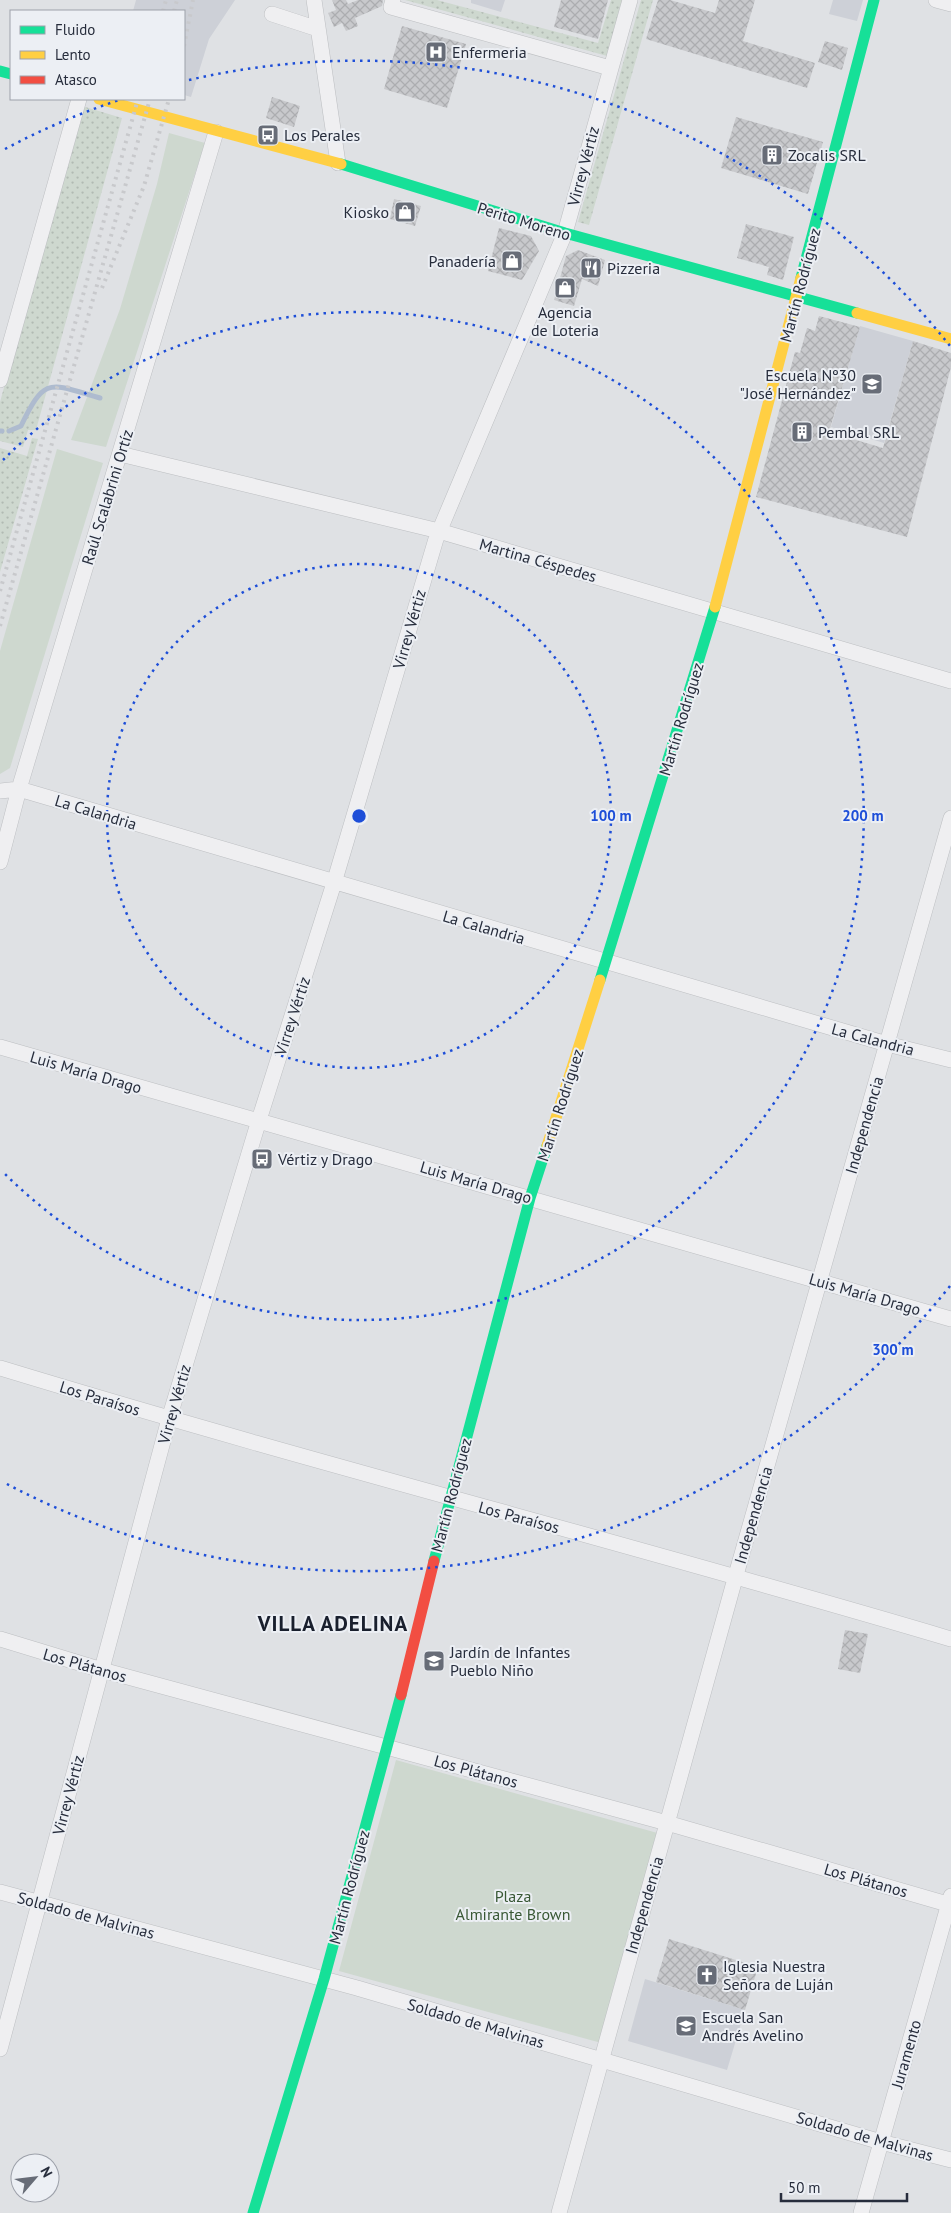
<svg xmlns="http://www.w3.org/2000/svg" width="951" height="2213" viewBox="0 0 951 2213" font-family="'PT Sans',sans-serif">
<defs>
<pattern id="grass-dots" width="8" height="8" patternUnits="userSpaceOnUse" patternTransform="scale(1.25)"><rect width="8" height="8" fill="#ced8cf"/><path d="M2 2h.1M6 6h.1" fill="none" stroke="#b1bab3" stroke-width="1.8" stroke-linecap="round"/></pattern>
<pattern id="building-cross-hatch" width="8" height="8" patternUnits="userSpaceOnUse" patternTransform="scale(1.25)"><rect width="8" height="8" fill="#c8c9cc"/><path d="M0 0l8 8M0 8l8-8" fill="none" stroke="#acadb0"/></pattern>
</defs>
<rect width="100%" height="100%" fill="#dfe1e4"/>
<!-- built -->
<path fill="#cdd0d7" d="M136,0H235L209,39L191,97L184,95V11H133Z
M471,0H505L501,12L471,3Z
M833,0H863L857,21L829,14Z
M860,326L913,341L884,443L831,427Z
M645,1979L745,2010L727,2070L628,2041Z"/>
<!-- grass -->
<path fill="url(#grass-dots)" d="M405,0H437L598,43L611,0H623L607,56Z
M641,0H653L589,225L578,222Z
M82,106L122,118L36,430H28L23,447L0,441V402Z
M32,438L38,439L0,572V448L27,456Z"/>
<!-- park -->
<path fill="#ced8cf" d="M169,133L205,143L106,447L71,440L120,309L157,184Z
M57,449L103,463L10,768L0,774V651Z
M396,1760L661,1834L605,2044L339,1971Z"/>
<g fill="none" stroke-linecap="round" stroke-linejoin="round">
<!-- stream -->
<path stroke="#aebbcf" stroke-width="5" d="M0,431H2
M9,431L21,426C45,376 49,383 100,398"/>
</g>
<!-- building -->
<path fill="url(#building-cross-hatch)" d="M332,0H346L348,4L358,0H383L382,6L355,18L358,26L346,31L342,23L334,27L328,13L336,10Z
M561,0H608L598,39L554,27Z
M658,0H670L715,13L719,0H755L743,41L815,63L807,88L646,39Z
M402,26L466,44L447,108L384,89Z
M825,41L848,48L842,70L818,62Z
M272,97L300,106L294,127L266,118Z
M736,117L823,142L808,194L721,168Z
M394,199L421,206L415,226L390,219Z
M746,224L794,237L783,280L767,275L769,267L737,258Z
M499,228L531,236L539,251L522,280L488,271Z
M578,250L605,260L598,286L582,279L574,306L554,300L566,256Z
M819,316L860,327L829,432L883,448L913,341L951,353V367L907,537L756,497L795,352L800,353L807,328L815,331Z
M845,1630L868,1634L860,1673L838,1669Z
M669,1939L758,1967L745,2010L656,1982Z"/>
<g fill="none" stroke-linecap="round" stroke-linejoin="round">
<!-- street casing -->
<g stroke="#bdbfc2" stroke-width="16">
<path id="street" d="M314,0L338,163
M393,0L391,7L610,68
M936,0L951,4
M272,14L318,29
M0,380L79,99
M120,454L439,531L951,681
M0,791L19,789L887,1044L951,1060
M0,862L19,789L216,132
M0,1047L951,1319
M0,1368C315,1464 635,1545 951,1639
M0,1639L102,1670L667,1823L951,1905
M0,1892L357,1988L881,2142L951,2160
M0,2049L169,1419L259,1120L334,883L436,539L565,233L630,0
M559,2213L736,1575L951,818
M861,2213L951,1896"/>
</g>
<!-- street -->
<use href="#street" stroke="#efeff1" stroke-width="15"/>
<!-- fast -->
<path stroke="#16e098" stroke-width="11" d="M0,71L11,74
M341,164L565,233L857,313
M801,278L874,0
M600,980L715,607
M434,1561L530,1198L547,1146
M253,2213L324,1979L401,1695"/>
<!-- slow -->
<path stroke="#ffcf43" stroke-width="11" d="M99,99L341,164
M857,313L951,339
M715,607L801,278
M547,1146L600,980"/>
<!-- jam -->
<path stroke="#f24e42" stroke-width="11" d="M401,1695L434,1561"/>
<!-- rail -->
<path stroke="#c8c9cc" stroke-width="4" stroke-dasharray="2.5 5" stroke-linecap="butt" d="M163,11L166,0
M174,11L177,0
M184,46L193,0
M102,288L144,186L169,99
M0,591L138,99
M0,626L150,99"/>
</g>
<!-- distance rings -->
<g fill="none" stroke="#1d4ed8" stroke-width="2.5" stroke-dasharray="2.5 5">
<circle cx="359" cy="816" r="252"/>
<path d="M3 460A504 504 0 1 1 3 1172"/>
<path d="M950 1286A755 755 0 0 1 5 1483M5 149A755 755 0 0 1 119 100M189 80A755 755 0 0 1 950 346"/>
</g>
<!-- icons -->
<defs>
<g id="hospital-square" transform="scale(1.125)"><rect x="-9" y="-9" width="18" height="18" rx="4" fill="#676c77" stroke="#eceff4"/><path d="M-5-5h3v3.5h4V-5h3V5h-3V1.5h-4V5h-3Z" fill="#fff"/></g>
<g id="bus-square" transform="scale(1.125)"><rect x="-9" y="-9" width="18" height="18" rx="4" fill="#676c77" stroke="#eceff4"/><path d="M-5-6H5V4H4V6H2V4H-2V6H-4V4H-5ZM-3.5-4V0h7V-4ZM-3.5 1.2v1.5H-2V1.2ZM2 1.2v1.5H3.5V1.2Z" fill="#fff"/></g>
<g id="building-square" transform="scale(1.125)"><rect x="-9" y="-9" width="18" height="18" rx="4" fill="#676c77" stroke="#eceff4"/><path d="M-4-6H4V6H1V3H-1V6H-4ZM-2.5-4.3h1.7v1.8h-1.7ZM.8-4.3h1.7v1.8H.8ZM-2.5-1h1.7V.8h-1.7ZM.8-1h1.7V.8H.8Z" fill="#fff"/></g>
<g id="shop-square" transform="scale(1.125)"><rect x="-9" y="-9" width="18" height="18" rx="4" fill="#676c77" stroke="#eceff4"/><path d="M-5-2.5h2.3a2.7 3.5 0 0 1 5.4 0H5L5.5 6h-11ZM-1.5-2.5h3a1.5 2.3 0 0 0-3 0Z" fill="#fff"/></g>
<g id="restaurant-square" transform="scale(1.125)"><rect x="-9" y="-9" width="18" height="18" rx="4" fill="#676c77" stroke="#eceff4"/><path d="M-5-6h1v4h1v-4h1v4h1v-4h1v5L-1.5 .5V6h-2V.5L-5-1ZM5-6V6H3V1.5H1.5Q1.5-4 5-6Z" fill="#fff"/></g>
<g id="school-square" transform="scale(1.125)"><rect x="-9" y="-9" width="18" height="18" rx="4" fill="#676c77" stroke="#eceff4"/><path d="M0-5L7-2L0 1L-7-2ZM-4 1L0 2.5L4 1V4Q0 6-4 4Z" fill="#fff"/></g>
<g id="church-square" transform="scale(1.125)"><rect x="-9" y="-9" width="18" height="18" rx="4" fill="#676c77" stroke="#eceff4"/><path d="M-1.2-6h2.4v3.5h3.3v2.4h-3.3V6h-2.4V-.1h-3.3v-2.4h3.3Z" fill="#fff"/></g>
</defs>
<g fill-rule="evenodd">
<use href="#hospital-square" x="436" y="52"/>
<use href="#bus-square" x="268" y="135"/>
<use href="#building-square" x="772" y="155"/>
<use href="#shop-square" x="405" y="212"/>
<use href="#shop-square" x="512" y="261"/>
<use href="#restaurant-square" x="591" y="268"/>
<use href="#shop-square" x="565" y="288"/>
<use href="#school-square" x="872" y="384"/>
<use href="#building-square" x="802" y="432"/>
<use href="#bus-square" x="262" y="1159"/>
<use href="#school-square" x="434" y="1661"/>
<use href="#church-square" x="707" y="1975"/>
<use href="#school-square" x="686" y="2026"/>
</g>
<g text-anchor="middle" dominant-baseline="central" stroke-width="4" stroke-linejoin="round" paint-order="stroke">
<!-- poi labels -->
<g font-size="16" fill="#272d3c" stroke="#eceff4" text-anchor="start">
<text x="452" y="52">Enfermeria</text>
<text x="284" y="135">Los Perales</text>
<text x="788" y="155">Zocalis SRL</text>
<text x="389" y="212" text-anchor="end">Kiosko</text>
<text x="496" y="261" text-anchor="end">Panadería</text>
<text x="607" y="268">Pizzeria</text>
<text x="565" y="312" text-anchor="middle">Agencia<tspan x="565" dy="18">de Loteria</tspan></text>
<text x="856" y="375" text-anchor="end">Escuela Nº30<tspan x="856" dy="18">"José Hernández"</tspan></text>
<text x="818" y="432">Pembal SRL</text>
<text x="278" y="1159">Vértiz y Drago</text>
<text x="450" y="1652">Jardín de Infantes<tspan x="450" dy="18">Pueblo Niño</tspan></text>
<text x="723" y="1966">Iglesia Nuestra<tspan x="723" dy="18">Señora de Luján</tspan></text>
<text x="702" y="2017">Escuela San<tspan x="702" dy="18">Andrés Avelino</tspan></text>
</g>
<!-- street labels -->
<g font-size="16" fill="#272d3c" stroke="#eceff4">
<text transform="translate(583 166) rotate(-75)">Virrey Vértiz</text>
<text transform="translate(524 221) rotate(17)">Perito Moreno</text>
<text transform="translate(800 285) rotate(-75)">Martín Rodríguez</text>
<text transform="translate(107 497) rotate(-73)">Raúl Scalabrini Ortíz</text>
<text transform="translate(538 560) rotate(16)">Martina Céspedes</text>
<text transform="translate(409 629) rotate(-74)">Virrey Vértiz</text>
<text transform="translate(681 719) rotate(-73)">Martín Rodríguez</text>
<text transform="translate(96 812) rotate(17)">La Calandria</text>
<text transform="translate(484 927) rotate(16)">La Calandria</text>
<text transform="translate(292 1016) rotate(-72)">Virrey Vértiz</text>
<text transform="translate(873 1039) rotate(15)">La Calandria</text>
<text transform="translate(86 1072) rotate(16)">Luis María Drago</text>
<text transform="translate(560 1105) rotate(-72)">Martín Rodríguez</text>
<text transform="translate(864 1125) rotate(-74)">Independencia</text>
<text transform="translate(476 1182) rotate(16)">Luis María Drago</text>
<text transform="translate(865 1294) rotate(16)">Luis María Drago</text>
<text transform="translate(100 1398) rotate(17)">Los Paraísos</text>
<text transform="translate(174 1404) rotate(-74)">Virrey Vértiz</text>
<text transform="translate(451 1495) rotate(-75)">Martín Rodríguez</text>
<text transform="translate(753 1515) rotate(-74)">Independencia</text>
<text transform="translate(519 1517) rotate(15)">Los Paraísos</text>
<text transform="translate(85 1665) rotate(16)">Los Plátanos</text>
<text transform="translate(476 1771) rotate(15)">Los Plátanos</text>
<text transform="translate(68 1795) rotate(-75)">Virrey Vértiz</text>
<text transform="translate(866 1880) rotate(16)">Los Plátanos</text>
<text transform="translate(349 1887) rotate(-75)">Martín Rodríguez</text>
<text transform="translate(644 1905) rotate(-74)">Independencia</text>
<text transform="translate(86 1915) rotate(15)">Soldado de Malvinas</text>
<text transform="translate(476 2023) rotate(16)">Soldado de Malvinas</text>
<text transform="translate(906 2054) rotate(-74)">Juramento</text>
<text transform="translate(865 2136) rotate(16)">Soldado de Malvinas</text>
</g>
<!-- park labels -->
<g font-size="16" fill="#395835" stroke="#eceff4">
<text x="513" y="1896">Plaza<tspan x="513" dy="18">Almirante Brown</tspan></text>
</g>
<!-- district labels -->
<g font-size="21" font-weight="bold" letter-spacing="1" fill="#191f2d" stroke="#eceff4">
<text x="333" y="1623">VILLA ADELINA</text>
</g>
</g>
<circle cx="359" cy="816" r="8" fill="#1d4ed8" stroke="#eceff4" stroke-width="2.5"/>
<g font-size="15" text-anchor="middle" font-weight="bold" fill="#1d4ed8" stroke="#eceff4" stroke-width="4" stroke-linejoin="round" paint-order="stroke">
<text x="611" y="821">100 m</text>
<text x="863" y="821">200 m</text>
<text x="893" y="1355">300 m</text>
</g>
<!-- legend -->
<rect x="10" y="10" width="175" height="90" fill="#eceff4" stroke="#9da1aa"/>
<rect x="20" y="26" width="25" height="8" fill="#16e098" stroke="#9da1aa"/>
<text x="55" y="35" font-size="15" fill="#272d3c">Fluido</text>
<rect x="20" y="51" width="25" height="8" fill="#ffcf43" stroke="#9da1aa"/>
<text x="55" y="60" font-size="15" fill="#272d3c">Lento</text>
<rect x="20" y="76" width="25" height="8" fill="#f24e42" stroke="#9da1aa"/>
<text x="55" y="85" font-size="15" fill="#272d3c">Atasco</text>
<!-- north arrow -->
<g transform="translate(35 2178) rotate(62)"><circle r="24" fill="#eceff4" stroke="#9da1aa"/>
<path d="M0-4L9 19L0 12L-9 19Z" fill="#676c77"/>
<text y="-8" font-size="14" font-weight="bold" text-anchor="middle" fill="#272d3c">N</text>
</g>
<!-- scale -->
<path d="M781 2193v8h126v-8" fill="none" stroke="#272d3c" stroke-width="2.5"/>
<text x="788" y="2193" font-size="15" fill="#272d3c" stroke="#eceff4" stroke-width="4" paint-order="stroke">50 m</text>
</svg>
